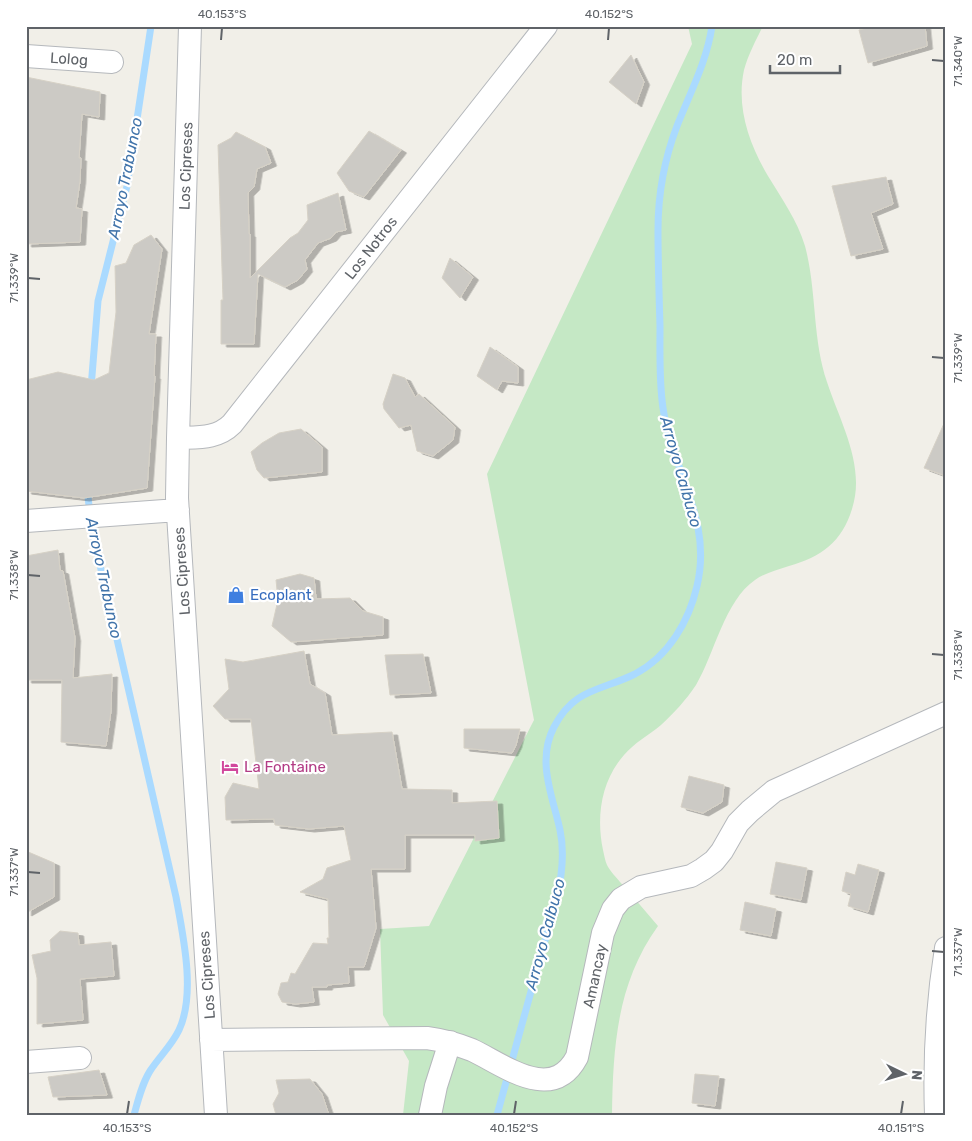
<svg xmlns="http://www.w3.org/2000/svg" width="972" height="1141" viewBox="0 0 972 1141" font-family="Rubik,sans-serif">
<defs>
<filter id="shadow"><feDropShadow dx="5.5" dy="3" stdDeviation="0" flood-color="#0004"/></filter>
</defs>
<rect width="100%" height="100%" fill="#f1efe8"/>
<!-- green -->
<path fill="#c5e8c5" d="M688,26H763C756,40 748,55 744,70C736,107 749,144 768,176C782,199 797,220 805,246C817,291 812,338 827,382C840,422 866,466 852,509C842,542 821,557 789,566C777,570 765,573 755,580C725,600 714,655 696,685C686,700 674,713 661,725C649,735 634,743 624,755C601,781 596,817 603,850C604,854 605,861 607,865C610,871 616,877 620,882C633,896 645,911 658,926C617,983 613,1046 612,1115H403L409,1061L383,1015L380,929L429,926L534,720L487,474L692,44Z"/>
<g fill="none" stroke-linecap="round" stroke-linejoin="round">
<!-- stream -->
<path stroke="#aadaff" stroke-width="7" d="M91,388L98,301L127,186L151,26
M87,489L92,530L176,897C183,935 196,994 179,1030C172,1045 159,1057 150,1071C142,1084 138,1100 134,1115
M497,1115L557,897C562,875 565,853 560,830C553,797 536,761 554,727C574,688 601,691 635,674C669,656 689,621 697,586C713,519 672,471 663,408C659,381 660,354 660,326C659,294 658,262 658,230C658,194 664,160 677,126C690,93 707,61 712,26"/>
</g>
<!-- building -->
<path fill="#cccac5" stroke="#d6d1c6" filter="url(#shadow)" d="M876,26H925L927,46L868,63L859,30Z
M631,55L644,82L636,104L609,82Z
M26,77L100,92L99,117L82,114L79,158H81L80,181L76,208L82,209L80,242L26,244Z
M369,131L401,150L364,197L349,191L337,173Z
M236,132L265,147L271,163L257,169L254,187L248,193L249,234H250V278L290,238L298,233L308,220L307,205L338,193L346,230L336,232L331,238L318,243L305,260L307,269L298,280L285,287L258,274L254,344H221V300H223L218,145L231,138Z
M886,177L893,204L871,213L883,249L851,256L832,186Z
M151,235L162,249L149,334H156L154,376H155L147,488L84,498L26,491V380L58,372L94,380L109,373L116,312L115,266L126,263L134,245Z
M450,258L473,277L460,298L442,278Z
M490,347L518,367V383L502,381L497,390L477,376Z
M393,374L405,378L415,397L419,394L455,427L453,440L433,456L417,451L411,425L399,428L384,409L383,404Z
M946,419V476L924,468Z
M301,429L322,447V472L264,478L257,470L251,452L262,443L279,433Z
M58,550L60,570L63,571L75,638L73,678L112,674L111,711L106,746L61,742L62,680H26V556Z
M300,574L314,578L316,599L350,598L363,611L383,617V635L291,642L272,626L278,600L276,580Z
M304,651L310,684L325,693L332,735L392,732L402,789L452,790V803L497,801L499,838L475,841V835H405V869H371L376,928L364,967H348L349,983L327,985V987H312L314,1002L295,1004L282,1002L278,994L281,983L288,982L291,973L295,974L313,943L328,944L327,938H329L328,899L300,892L323,879L327,868L351,860L344,826L309,829L275,825L274,819L226,820L225,797L233,783L259,789L251,719H225L213,706L229,689L225,659L243,662Z
M423,654L431,693L390,695L385,655Z
M464,729H520L516,745L512,753L464,748Z
M689,776L724,785L722,802L703,813L681,807Z
M26,851L54,863V897L26,913Z
M776,862L807,868L801,900L770,894Z
M858,864L879,870L868,912L848,906L851,894L842,891L846,872L855,875Z
M745,902L776,909L771,936L740,930Z
M60,931L78,933L79,945L111,942L114,976L80,979L83,1020L37,1024V978L32,955L51,951L50,940Z
M99,1070L107,1095L53,1097L48,1077Z
M695,1074L719,1076L715,1106L692,1103Z
M310,1079L322,1094L329,1115H276L273,1104L279,1093L276,1080Z"/>
<g fill="none" stroke-linecap="round" stroke-linejoin="round">
<!-- minor casing -->
<g stroke="#b5b8bc" stroke-width="24">
<path id="minor" d="M190,26L178,438L177,498L216,1115
M26,56L112,62
M178,438C198,437 217,439 232,424L546,26
M26,521L178,510
M211,1040L427,1038C442,1040 457,1044 472,1050C504,1065 552,1104 577,1057L603,933L613,909L621,899L641,887L691,876L703,869L714,861L722,851L738,823L750,811L774,791L946,713
M26,1062L80,1058
M430,1115L436,1086L450,1042
M936,1115C934,1059 937,1004 946,948"/>
</g>
<!-- minor -->
<use href="#minor" stroke="#fff" stroke-width="22"/>
</g>
<!-- ticks -->
<path fill="none" stroke="#5f6368" stroke-width="2" d="M221,40L222,28M608,40L609,28M932,60L944,61M28,278L40,279M932,357L944,358M28,575L40,576M932,654L944,655M28,872L40,873M932,951L944,952M127,1114L129,1101M514,1114L516,1101M901,1114L903,1101"/>
<!-- icons -->
<defs>
<g id="shop-bare" transform="scale(1.35)"><path d="M-5-2.5h2.3a2.7 3.5 0 0 1 5.4 0H5L5.5 6h-11ZM-1.5-2.5h3a1.5 2.3 0 0 0-3 0Z" fill="#3f7fe0" stroke="#fff" stroke-width="2.5" paint-order="stroke"/></g>
<g id="hotel-bare" transform="scale(1.35)"><path d="M-6-4.5h1.5V1H6V5H4.5V3h-9V5H-6ZM-4 0a1.8 1.8 0 1 1 3.6 0ZM.5 0V-2.5h3Q6-2.5 6 0Z" fill="#d1479c" stroke="#fff" stroke-width="2.5" paint-order="stroke"/></g>
</defs>
<g fill-rule="evenodd">
<use href="#shop-bare" x="236" y="595"/>
<use href="#hotel-bare" x="230" y="767"/>
</g>
<g text-anchor="middle" dominant-baseline="central" stroke-width="4.5" stroke-linejoin="round" paint-order="stroke">
<!-- street labels -->
<g font-size="15" fill="#5f6368" stroke="#fff">
<text transform="translate(69 59) rotate(4)">Lolog</text>
<text transform="translate(186 166) rotate(-88)">Los Cipreses</text>
<text transform="translate(371 248) rotate(-52)">Los Notros</text>
<text transform="translate(182 571) rotate(-94)">Los Cipreses</text>
<text transform="translate(207 975) rotate(-94)">Los Cipreses</text>
<text transform="translate(595 976) rotate(-78)">Amancay</text>
</g>
<!-- shop labels -->
<g font-size="15" fill="#366cbe" stroke="#fff" text-anchor="start">
<text x="250" y="595">Ecoplant</text>
</g>
<!-- hotel labels -->
<g font-size="15" fill="#b23c85" stroke="#fff" text-anchor="start">
<text x="244" y="767">La Fontaine</text>
</g>
<!-- water labels -->
<g font-size="16" font-style="italic" fill="#4174aa" stroke="#fff">
<text transform="translate(125 178) rotate(-79)">Arroyo Trabunco</text>
<text transform="translate(681 472) rotate(74)">Arroyo Calbuco</text>
<text transform="translate(104 578) rotate(78)">Arroyo Trabunco</text>
<text transform="translate(545 934) rotate(-75)">Arroyo Calbuco</text>
</g>
</g>
<!-- border -->
<rect width="972" height="1141" fill="none" stroke="#ffffff" stroke-width="55"/>
<!-- north arrow -->
<g transform="translate(904 1074) rotate(95)" stroke="#ffffff" stroke-width="4" paint-order="stroke">
<path d="M0-4L9 19L0 12L-9 19Z" fill="#5f6368"/>
<text y="-8" font-size="14" font-weight="bold" text-anchor="middle" fill="#5f6368">N</text>
</g>
<!-- scale -->
<path d="M770 65v8h70v-8" fill="none" stroke="#5f6368" stroke-width="2.5"/>
<text x="777" y="65" font-size="15" fill="#5f6368" stroke="#ffffff" stroke-width="4" paint-order="stroke">20 m</text>
<rect x="28" y="28" width="916" height="1086" fill="none" stroke="#5f6368" stroke-width="2"/>
<g font-size="12" text-anchor="middle" fill="#5f6368">
<text x="222" y="18">40.153°S</text>
<text x="609" y="18">40.152°S</text>
<text transform="translate(958 61) rotate(-90)" y="4">71.340°W</text>
<text transform="translate(14 278) rotate(-90)" y="4">71.339°W</text>
<text transform="translate(958 358) rotate(-90)" y="4">71.339°W</text>
<text transform="translate(14 575) rotate(-90)" y="4">71.338°W</text>
<text transform="translate(958 655) rotate(-90)" y="4">71.338°W</text>
<text transform="translate(14 872) rotate(-90)" y="4">71.337°W</text>
<text transform="translate(958 952) rotate(-90)" y="4">71.337°W</text>
<text x="127" y="1132">40.153°S</text>
<text x="514" y="1132">40.152°S</text>
<text x="901" y="1132">40.151°S</text>
</g>
</svg>
